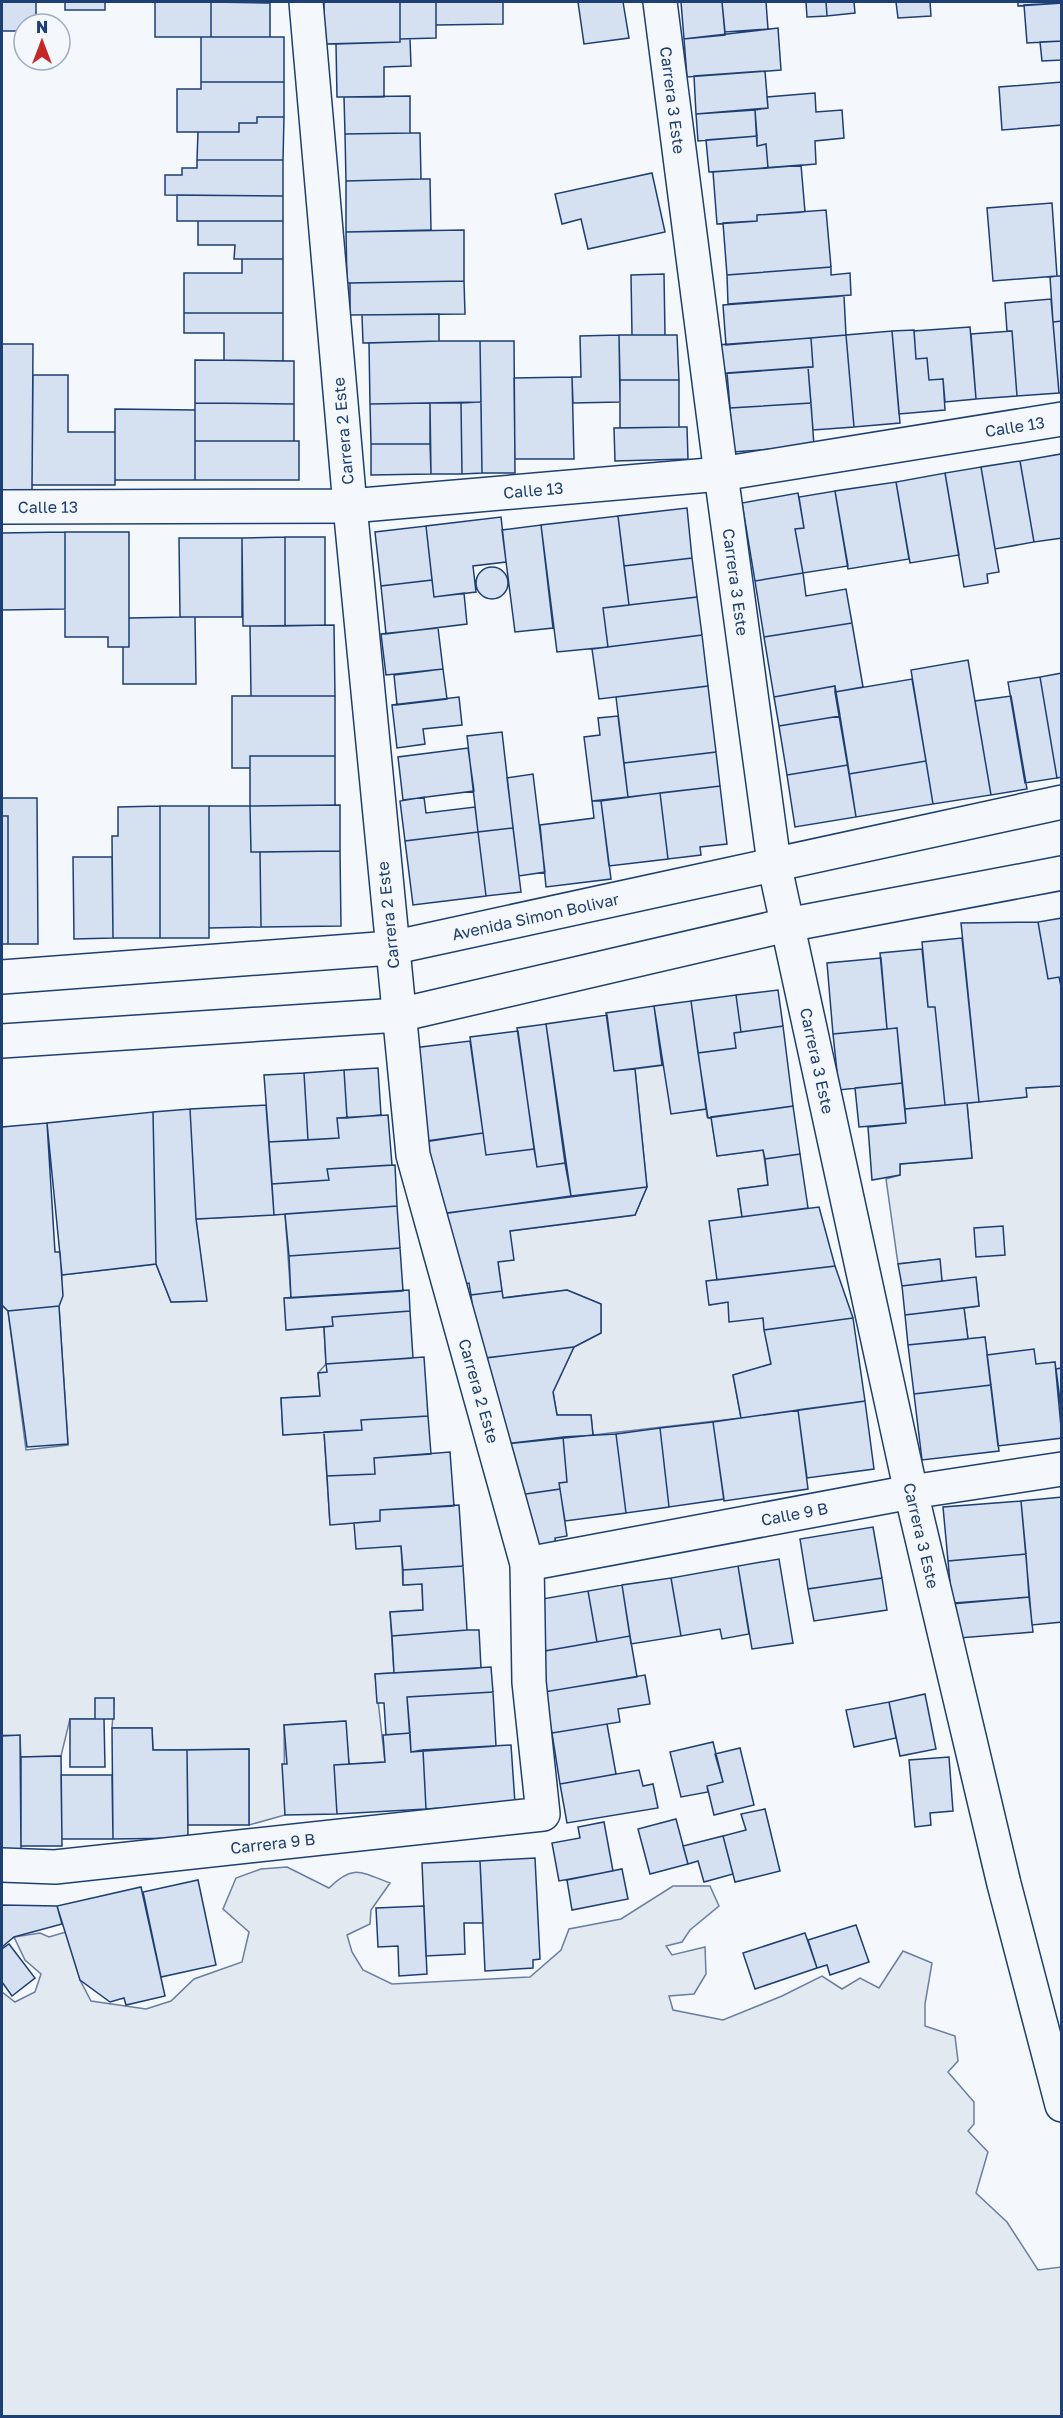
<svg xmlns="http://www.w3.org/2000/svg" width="1063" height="2418" viewBox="0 0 1063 2418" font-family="'Golos Text',sans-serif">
<rect width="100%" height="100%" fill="#f4f7fb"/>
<!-- green -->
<path fill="#e3e9f0" stroke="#687fa3" stroke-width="1.5" d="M665,1065L671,1113L706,1109L707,1117H711L717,1156L763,1150L768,1185L738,1189L742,1217L710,1305L728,1302L763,1318L771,1364L733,1375L741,1418L593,1435L591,1415H557L553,1392L574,1347L601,1333V1304L567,1290L503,1298L498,1262L510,1231L635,1215L647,1187L635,1069Z
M1061,1086V1368L1056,1369L1055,1362L1036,1364L987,1355L985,1337L968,1339L964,1308L979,1306L976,1278L942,1281L939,1259L898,1264L886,1179L900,1175V1164L972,1158L967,1103L1026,1097V1088Z
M285,1214L291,1298L287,1330L324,1327L326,1364L318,1373L320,1396L281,1398L283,1435L324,1432L330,1524L354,1523L401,1546L403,1585L422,1584L423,1610L390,1612L394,1673L375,1674L385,1762L349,1764L345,1721L284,1725L285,1815L249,1825V1749L153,1750L152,1728H112L114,1699L95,1719H70L61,1756L21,1757L20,1736L2,1735V1305L8,1311L26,1450L68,1445L59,1306L62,1275L156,1264L171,1302L206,1301L196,1219Z
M287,1867L329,1888C353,1864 361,1872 390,1883L371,1910L370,1924L347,1935L352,1952L363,1970L392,1984L530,1977L561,1950L569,1929L621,1919L673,1886H710L719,1906L690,1930L682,1942L666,1946L672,1955L705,1947L706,1974L694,1994L669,1996L673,2010L723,2020L782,1996L822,1976L842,1989L860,1978L879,1988L903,1951L932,1963L925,2004V2026L955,2036L958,2061L948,2072L974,2102V2124L968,2131L988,2152L976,2193L1007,2222L1038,2270L1061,2267V2416H2V1992L15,2002L35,1992L41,1974L25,1960L14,1937L40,1933L49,1937L66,1932L78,1961L80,1980L91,2001L146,2009L171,2001L194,1979L242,1962L249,1932L223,1909L236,1878L261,1869Z"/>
<!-- building -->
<path fill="#d5e0f0" stroke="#1d3f73" stroke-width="1.5" d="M2,2H36V24H24V31H2Z
M65,2H105V10H65Z
M155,2H211V37H155Z
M211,2L270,3V37H211Z
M211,2H266V3Z
M324,2H400V42L324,44Z
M400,2H436V38L400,39Z
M436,2H503V24L436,25Z
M578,2H623L629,38L584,44Z
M681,2H722L725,35L684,39Z
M722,2H766L768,29L725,32Z
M806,2H826L827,16L807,17Z
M826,2H854L855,13L827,16Z
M896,2H930L931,16L898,18Z
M1018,2H1062V3L1018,6Z
M1062,3V41L1027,43L1024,5Z
M778,28L781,70L687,77L684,39Z
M201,37H284V82H201Z
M400,39H410L411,66L384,67V97H337L336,44L400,42Z
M1062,41V60L1042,61L1040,42Z
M765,71L768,108L696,114L694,76Z
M201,82H284V117H257V123H239V132H177V89H201Z
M1062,82V125L1002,130L999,87Z
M815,93L816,112L842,110L844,138L815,141L816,164L768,168L766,144L757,146L755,110L768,108L767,97Z
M410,96V133L345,134L344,97Z
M755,110L757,136L698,141L696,114Z
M257,117H284L283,160H197L198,132H239V123H257Z
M410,133H420L421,179L346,181L345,134Z
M757,136V146L766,144L768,168L709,172L706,140Z
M197,160H283V196L165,195V175H182V168H197Z
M801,165L805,212L757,215V221L717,224L713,172Z
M652,173L665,232L588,249L581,219L562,224L555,194Z
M421,179H430L431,230L346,232V181Z
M177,195L283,196V221H177Z
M1052,203L1057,276L993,281L987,208Z
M826,210L831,267L727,275L723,223L757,221V215Z
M198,221H283V259H234L235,245H198Z
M464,230V281L347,283L346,232Z
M242,259H283V313H184V273H242Z
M831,267V275L850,273L851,295L728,304L727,275Z
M664,274L665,335H632L631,275Z
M1057,276H1062V321L1053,322L1050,277Z
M464,281L465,314L350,315V283Z
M844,296L846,335L726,345L723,305Z
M1051,299L1059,393L1017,396L1012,331H1007L1005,303Z
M184,313H283V361L224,360V333H184Z
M439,314V341L363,343L362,315Z
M1062,321V393H1059L1053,322Z
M970,327L976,399L945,402L943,379L929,380L927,358L916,359L914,331Z
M914,330L916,359L927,358L929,380L943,379L945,410L899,414L892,331Z
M892,331L900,423L854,427L846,335Z
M1012,331L1017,396L976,399L971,334Z
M619,335H677L679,380H620Z
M619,335L620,402L573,403L572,377H581L580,336Z
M846,335L854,427L813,430L808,367H813L811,338Z
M811,338L813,367L719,374L717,345Z
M439,341H480L481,402L370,404L369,343Z
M480,341H514L515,473H482Z
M2,344H33L32,491H2Z
M195,360L294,361V404L195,403Z
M808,367L811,403L730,408L727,373Z
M33,375H68V432H115V485H32Z
M572,377L574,459H515L514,378Z
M620,380H679V427L620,428Z
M481,402L482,473L462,474L461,403Z
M195,403L294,404V441H195Z
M430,403H461L462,474H431Z
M430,403V444H371L370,404Z
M811,403L814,446L733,452L730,408Z
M115,409L195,410V480H115Z
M679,427H687L688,459L615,461L614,428Z
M195,441H299V480H195Z
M371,444H430L431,474L371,475Z
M1061,454L1062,538L1034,542L1020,461Z
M1020,461L1034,542L995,549L981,467Z
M981,467L999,572L987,574L988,583L964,587L945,473Z
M945,473L959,555L910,563L896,482Z
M896,482L909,559L848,569L835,491Z
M835,491L848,566L803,573L795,529L804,528L799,497Z
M798,493L804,528L795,529L803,573L755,581L742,503Z
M687,508L692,558L624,566L618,516Z
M618,516L629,605L603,608L608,647L557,652L541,525Z
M501,517L506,562L473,566L476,592L434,597L426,526Z
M541,525L553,628L515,632L502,530Z
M426,526L432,580L381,586L375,532Z
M65,532H129V647H108V637H65Z
M65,532V609L2,610V533Z
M285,537H325V625L285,626Z
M285,537V626H243L242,538Z
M179,538H242V617H180Z
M692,558L697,597L629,605L624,566Z
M476 583a16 16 0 1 1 32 0a16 16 0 1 1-32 0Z
M803,573L806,596L846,589L852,623L764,637L755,581Z
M432,580L434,597L464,593L467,624L386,634L381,586Z
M697,597L702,635L608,647L603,608Z
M184,617H195L196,684H123V647H129V618Z
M852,623L863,687L835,692V686L774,697L764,637Z
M334,625L335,696H251L250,626Z
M438,628L443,669L386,675L381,634Z
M702,635L708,686L599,699L592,649Z
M968,660L991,795L933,804L911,670Z
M443,669L447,699L397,705L394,675Z
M1062,673V777L1057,778L1040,677Z
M1040,677L1057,778L1025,783L1008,682Z
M912,679L926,761L849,774L835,692Z
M708,686L716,752L624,763L616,697Z
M835,686L840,716L779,726L774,697Z
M232,696H335V756H250V768H232Z
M1011,696L1027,789L991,795L975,701Z
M459,697L462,725L423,729L425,744L397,748L392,705Z
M618,716L628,797L592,801L584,737L600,735L598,718Z
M840,716L848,765L787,775L779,726Z
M502,732L513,828L478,832L467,736Z
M468,748L474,791L403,800L398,757Z
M716,752L720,786L628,797L624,763Z
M250,756H335V805L250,806Z
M926,761L933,804L856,817L849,774Z
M848,765L856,817L795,827L787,775Z
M533,774L545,872L519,876L507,778Z
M720,786L727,844L700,847L701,855L668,859L660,793Z
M660,793L668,859L609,866L601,801Z
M424,797L426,813L475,807L478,832L405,841L400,801Z
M2,798H37L38,944H8V816H2Z
M592,801H601L611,879L546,887L540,825L594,818Z
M340,805V851L251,852L250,806Z
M160,806H209V938H160Z
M160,806V938H113L112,836H118V807Z
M209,806H250L251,852H260L261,927L209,928Z
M2,816H8V944H2Z
M513,828L521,892L486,896L478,832Z
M478,832L486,896L413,905L405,841Z
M340,851L341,926L261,927L260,852Z
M73,857H112L113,938L74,939Z
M1062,918V991L1059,977L1048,979L1038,922Z
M1038,922L1048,979L1059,977L1062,991V1086L1026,1088L1027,1097L979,1102L961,923Z
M962,938L979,1102L945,1105L935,1007H928L922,942Z
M922,949L928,1007H935L945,1105L905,1109L897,1028L887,1029L880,953Z
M881,958L887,1029L833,1034L827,963Z
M778,990L783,1026L741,1032L736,995Z
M736,995L741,1032L734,1033L736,1048L698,1053L691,1001Z
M691,1001L706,1109L671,1114L654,1006Z
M654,1006L662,1065L614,1071L606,1013Z
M607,1015L614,1071L635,1069L647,1187L571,1196L546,1024Z
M546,1024L565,1163L537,1167L517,1028Z
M783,1026L793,1106L708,1118L698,1053L736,1048L734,1033Z
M897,1028L902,1083L839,1090L833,1034Z
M518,1031L534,1149L486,1155L470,1037Z
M470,1041L483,1133L426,1141L413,1048Z
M378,1068L381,1115L347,1118L344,1070Z
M344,1070L347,1118H337L339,1138L308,1140L304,1073Z
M304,1073L308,1140L269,1142L264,1075Z
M902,1083L906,1123L859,1127L855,1088Z
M967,1103L972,1158L900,1164V1175L872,1180L868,1127L906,1123L905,1109Z
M266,1105L274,1215L196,1219L190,1109Z
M793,1106L800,1154L765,1159L763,1150L717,1156L711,1117Z
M190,1109L196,1219L207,1301L171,1302L156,1264L153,1112Z
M153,1112L156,1264L62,1275L47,1123Z
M388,1115L392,1165L327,1169L329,1180L272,1184L269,1142L339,1138L337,1118Z
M47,1123L55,1252H60L63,1296L59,1306L8,1311L2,1305V1127Z
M483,1133L486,1155L534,1149L537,1167L565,1163L571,1196L435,1215L424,1142Z
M800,1154L808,1208L742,1217L738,1189L768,1185L765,1159Z
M395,1165L397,1206L274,1215L272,1184L329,1180L327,1169Z
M647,1187L635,1215L510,1231L514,1260L498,1262L502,1291L471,1295L469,1283L457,1285L447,1213Z
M397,1206L400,1248L289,1256L285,1214Z
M819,1207L835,1266L717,1280L709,1221Z
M1003,1226L1005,1255L976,1257L974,1228Z
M400,1248L403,1291L291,1298L289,1256Z
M940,1259L942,1281L902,1286L898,1264Z
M835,1266L853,1318L764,1330L763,1318L729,1322L728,1302L709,1305L706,1281Z
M976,1277L979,1306L905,1315L902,1286Z
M409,1290L410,1311L332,1317L333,1326L286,1330L284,1298Z
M567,1290L601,1304V1333L574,1347L479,1359L471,1295L502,1291L503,1298Z
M59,1306L68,1444L27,1447L8,1311Z
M964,1308L968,1339L908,1345L905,1315Z
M410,1311L413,1358L326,1364L324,1327L333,1326L332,1317Z
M853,1318L865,1401L741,1418L733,1375L771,1364L764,1330Z
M985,1337L991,1385L914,1394L908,1345Z
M574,1347L553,1392L557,1415H591L593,1435L496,1445L485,1358Z
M1034,1349L1036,1364L1055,1362L1062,1438L998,1446L987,1355Z
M424,1357L428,1416L361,1420L362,1430L283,1435L281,1398L320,1396L318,1373L327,1372L326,1364Z
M1062,1368V1416L1056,1369Z
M991,1385L999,1451L922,1460L914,1394Z
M865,1401L874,1469L807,1478L798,1410Z
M798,1410L808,1489L724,1501L713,1422Z
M428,1416L431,1454L374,1458L375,1474L327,1476L324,1432L362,1430L361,1420Z
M713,1422L724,1499L669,1507L660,1428Z
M660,1428L669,1507L626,1513L616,1434Z
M616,1434L626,1513L565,1521L559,1483L567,1482L563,1437Z
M563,1437L567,1482L559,1483L560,1489L504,1497L496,1445Z
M450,1452L454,1506L380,1510V1521L330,1525L327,1476L375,1474L374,1458Z
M560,1489L567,1536L555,1538L556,1546L512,1552L504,1497Z
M1062,1497V1622L1032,1625L1021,1501Z
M1021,1501L1026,1554L948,1561L943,1507Z
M459,1505L463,1566L403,1570L401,1546L356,1549L354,1523L380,1521V1510Z
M873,1527L882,1578L808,1589L800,1539Z
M1026,1554L1029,1597L952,1604L948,1561Z
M779,1559L793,1643L752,1649L738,1566Z
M463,1566L467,1630L392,1636L390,1612L423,1610L422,1584L403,1585V1570Z
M738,1566L749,1634L722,1639L720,1629L681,1636L671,1578Z
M671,1578L681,1636L631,1644L622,1585Z
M882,1578L887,1610L814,1621L808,1589Z
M622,1585L630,1636L597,1642L588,1591Z
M588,1591L597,1642L534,1653L525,1602Z
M1029,1597L1033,1632L959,1638L955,1603Z
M467,1630H479L481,1668L394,1673L392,1636Z
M630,1636L637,1677L544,1692L538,1652Z
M491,1667L493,1692L407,1697L410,1733L386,1735L384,1703H377L375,1674Z
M645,1675L650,1704L618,1709L620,1722L552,1733L544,1692Z
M493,1692L496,1746L411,1752L407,1697Z
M925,1694L936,1749L900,1756L889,1702Z
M95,1698H114V1719H95Z
M889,1702L896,1738L854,1747L846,1710Z
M70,1719H104L105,1767H70Z
M346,1721L349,1764L334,1765L337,1814L285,1815L282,1764H287L284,1725Z
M607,1724L616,1774L560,1784L552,1733Z
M112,1728H152L153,1750H187L188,1838L113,1839Z
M410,1733L411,1752L423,1750L426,1809L337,1814L334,1765L385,1762L383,1735Z
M20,1735L21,1852H2V1736Z
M713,1742L723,1782L707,1786L708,1792L681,1797L670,1752Z
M511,1745L515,1803L426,1809L423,1750Z
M740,1748L754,1805L714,1815L707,1786L723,1782L715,1754Z
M249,1749V1825H188L187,1750Z
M61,1756L62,1846H21V1757Z
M949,1757L953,1811L930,1813L931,1825L915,1827L909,1760Z
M639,1770L643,1786L653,1784L658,1808L567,1823L560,1784Z
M61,1775H112L113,1839H62Z
M765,1809L780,1871L735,1882L723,1836L746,1830L741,1814Z
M676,1819L688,1864L650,1874L638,1829Z
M604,1822L613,1871L559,1881L552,1843L580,1838L578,1827Z
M723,1836L733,1874L704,1882L698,1861L688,1864L683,1846Z
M535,1858L540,1959L533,1960V1968L485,1971L480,1861Z
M480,1861L483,1923H464L465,1954L426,1956L422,1863Z
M622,1869L628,1899L572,1910L567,1880Z
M198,1880L216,1965L161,1977L143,1892Z
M141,1887L165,1996L126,2005L124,1998L110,2002L80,1980L57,1906Z
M2,1905L57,1906L62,1924L14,1937L2,1947Z
M424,1906L427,1974L399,1976L398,1946L378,1947L376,1908Z
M856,1925L869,1962L830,1975L827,1965L817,1968L808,1940Z
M805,1933L817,1968L755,1989L743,1953Z
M9,1944L35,1978L12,1996L2,1982V1949Z"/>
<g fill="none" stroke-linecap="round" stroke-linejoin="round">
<!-- minor casing -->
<g stroke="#1d3f73" stroke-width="36">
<g id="minor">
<path id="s1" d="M660,2L721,474L774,863L911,1492L1004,1884L1062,2105"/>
<path id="s2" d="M2,507L350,506L721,474L1062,419"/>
<path id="s3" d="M527,1564L911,1492L1062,1469"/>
<path id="s4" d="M2,1865L55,1867L543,1814L529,1682L527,1564L413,1155L350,506L306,2"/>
</g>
</g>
<!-- secondary casing -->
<g stroke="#1d3f73" stroke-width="36">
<g id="secondary">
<path id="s5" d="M2,977L391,948L1062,802"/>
<path d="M2,1041L399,1015L787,925L1062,873"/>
</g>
</g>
<!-- minor -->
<use href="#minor" stroke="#f4f7fb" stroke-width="33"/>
<!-- secondary -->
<use href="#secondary" stroke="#f4f7fb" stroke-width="33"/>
</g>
<g text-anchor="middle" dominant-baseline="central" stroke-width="4.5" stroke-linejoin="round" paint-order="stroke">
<!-- street labels -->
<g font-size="16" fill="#1d3f73" stroke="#f4f7fb">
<text stroke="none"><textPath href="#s1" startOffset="99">Carrera 3 Este</textPath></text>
<text stroke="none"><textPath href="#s2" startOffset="1018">Calle 13</textPath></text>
<text transform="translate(343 431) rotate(-95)">Carrera 2 Este</text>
<text stroke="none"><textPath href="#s2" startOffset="532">Calle 13</textPath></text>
<text stroke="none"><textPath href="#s2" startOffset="46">Calle 13</textPath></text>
<text stroke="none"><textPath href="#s1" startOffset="585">Carrera 3 Este</textPath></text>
<text transform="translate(388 915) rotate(-96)">Carrera 2 Este</text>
<text stroke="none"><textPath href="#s5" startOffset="538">Avenida Simon Bolivar</textPath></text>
<text stroke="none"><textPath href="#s1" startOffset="1071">Carrera 3 Este</textPath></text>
<text transform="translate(479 1391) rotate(74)">Carrera 2 Este</text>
<text stroke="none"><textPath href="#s3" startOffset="272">Calle 9 B</textPath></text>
<text stroke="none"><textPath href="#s1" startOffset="1557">Carrera 3 Este</textPath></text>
<text stroke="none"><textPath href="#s4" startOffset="272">Carrera 9 B</textPath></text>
</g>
</g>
<!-- border -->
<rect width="1063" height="2418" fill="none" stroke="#1d3f73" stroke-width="6"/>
<!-- north arrow -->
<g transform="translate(42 42)"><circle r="28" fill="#f4f7fb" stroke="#9eadc5" stroke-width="1.5"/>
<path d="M0-4.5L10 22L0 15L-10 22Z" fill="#c62828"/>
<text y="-9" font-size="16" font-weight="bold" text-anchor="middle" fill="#1d3f73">N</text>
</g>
</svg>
